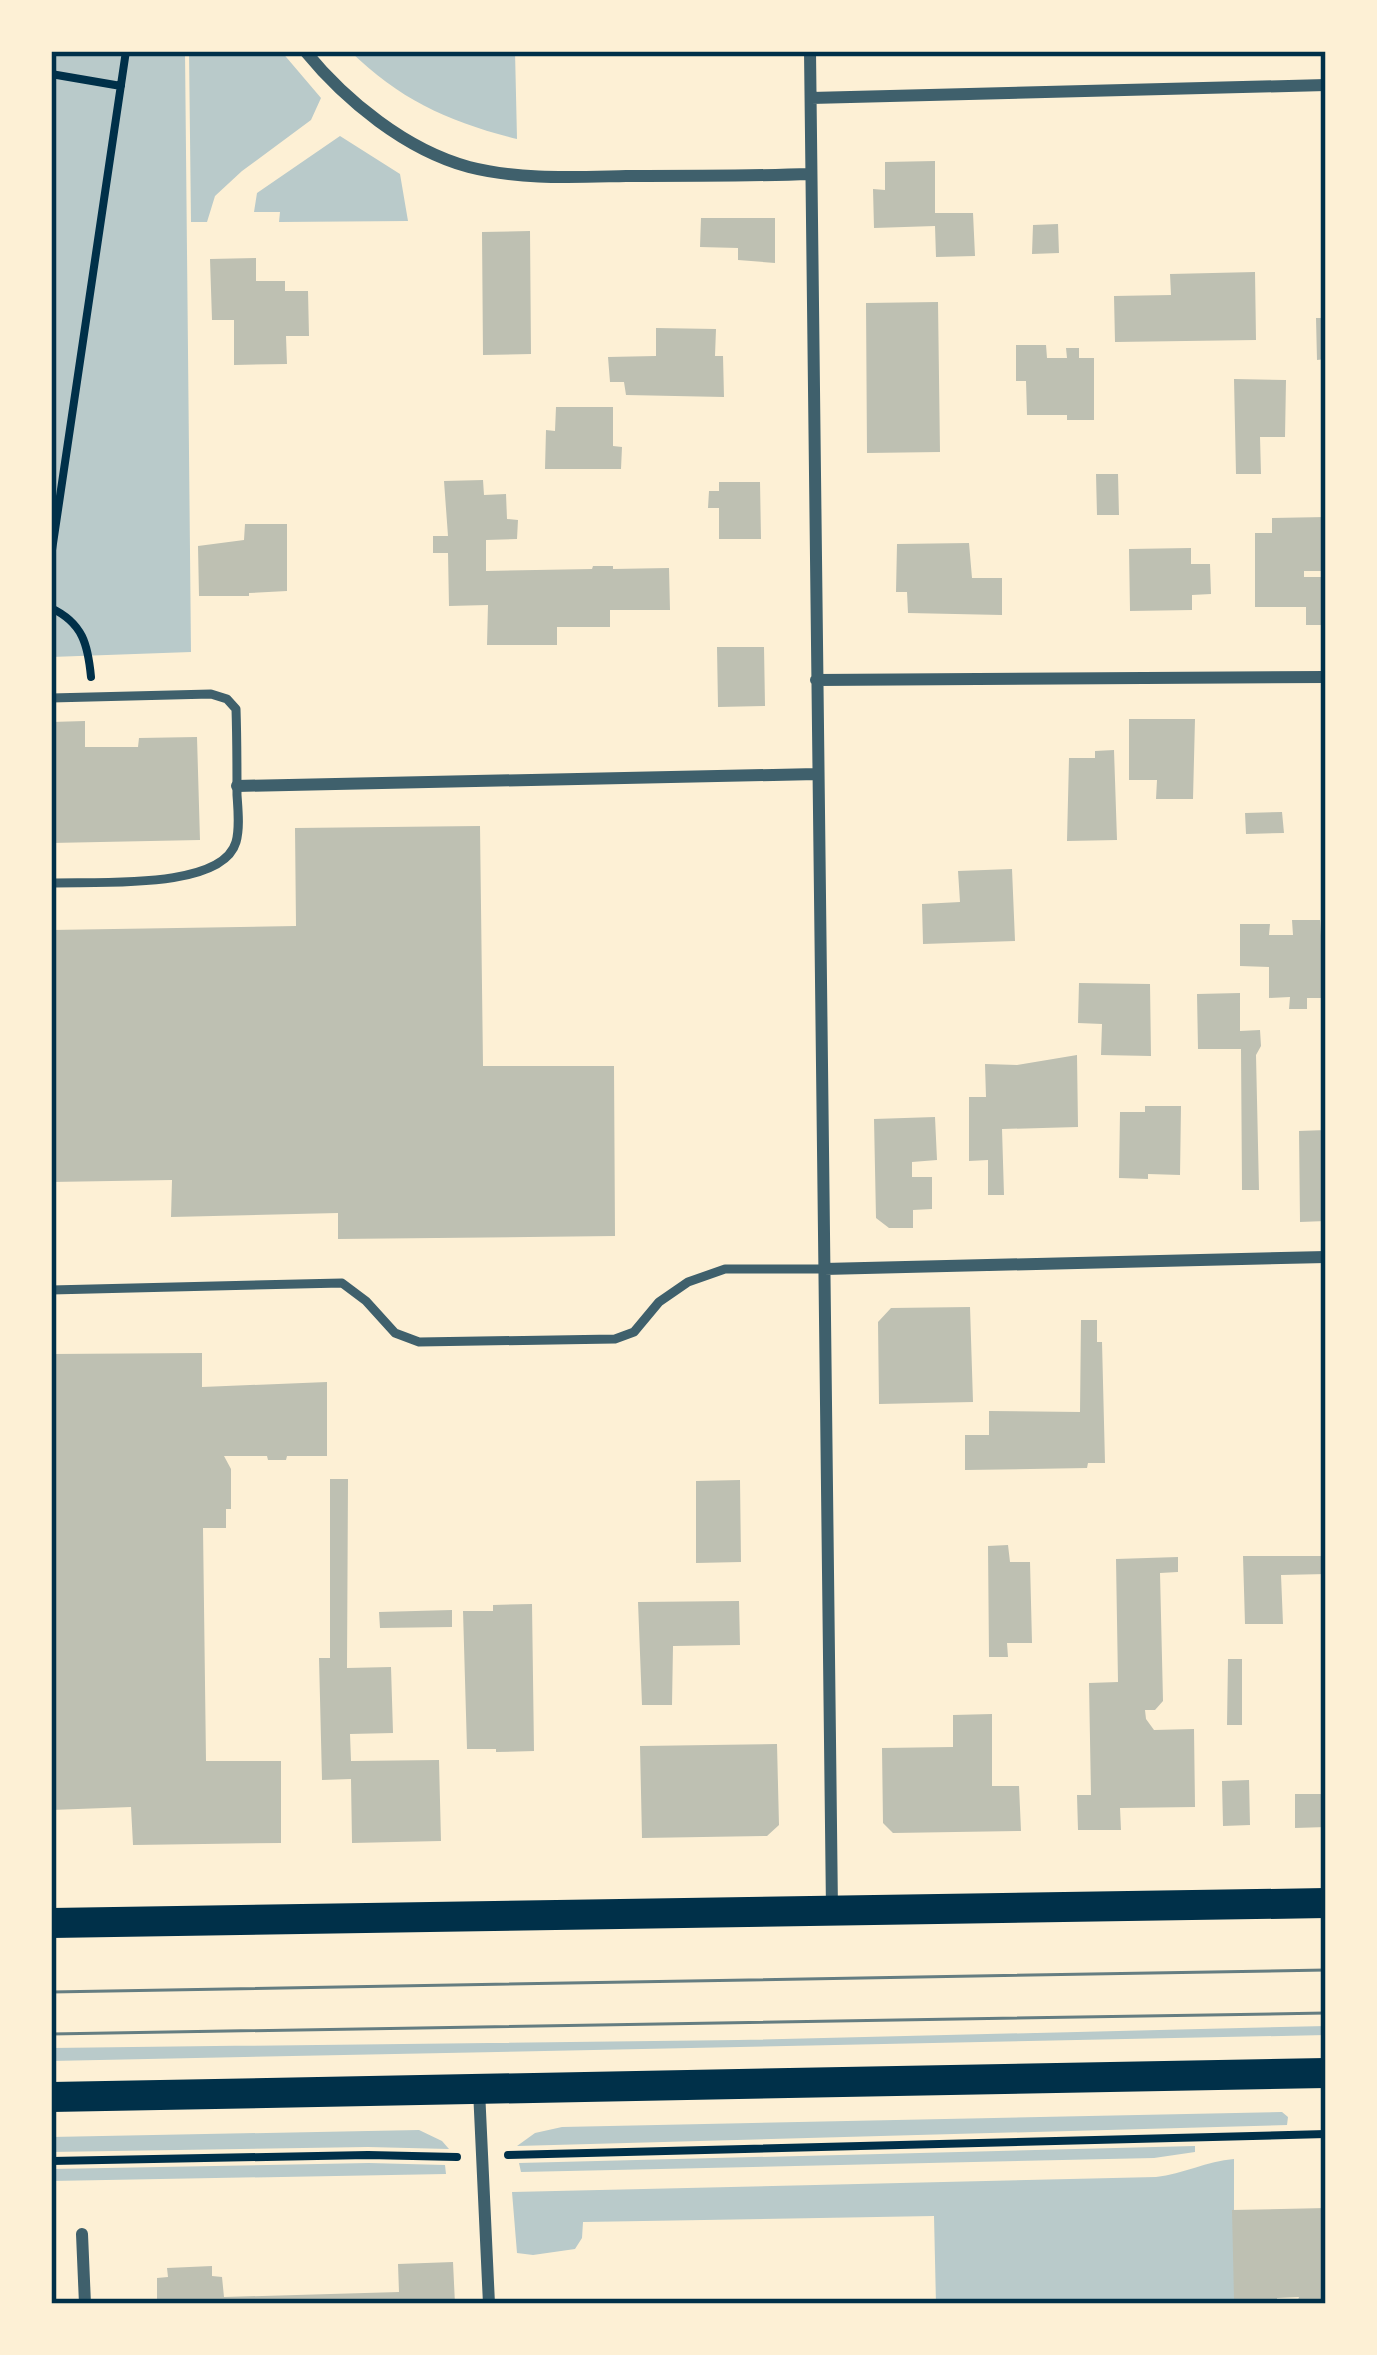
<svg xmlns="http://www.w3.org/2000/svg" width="1377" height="2355" viewBox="0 0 1377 2355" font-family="Mulish,sans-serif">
<rect width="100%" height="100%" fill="#fdf0d5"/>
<!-- green -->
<path fill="#b9caca" d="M51,51H185L191,652L51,657Z
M189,51H281L321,98L311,120L242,171L215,196L207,222H191Z
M350,51H515L517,139C449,122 400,100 350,51Z
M340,136L400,174L408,221L279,222L280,212H254L257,193Z
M1326,2026V2035L51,2061V2048L738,2040Z
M1282,2112L1288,2117L1287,2125L517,2146L535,2133L562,2127Z
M419,2130L442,2141L449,2149L368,2147L51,2152V2137Z
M1195,2146V2152L1154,2158L521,2172L519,2163Z
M1234,2159V2299L1179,2304H936L934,2216L583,2222L582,2238L575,2249L533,2255L517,2253L512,2192L1156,2177C1183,2174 1207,2161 1234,2159Z
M369,2163L445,2165L446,2174L51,2181V2169Z"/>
<!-- building -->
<path fill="#bec0b2" d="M935,161V213H973L975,256L936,257L935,226L874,228L873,189L885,190V162Z
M701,218H775V263L738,260V248L700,247Z
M1058,224L1059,253L1032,254L1033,225Z
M530,231L531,354L483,355L482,232Z
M256,258V281H285V291H308L309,336H286L287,364L234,365V320H212L210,259Z
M1255,272L1256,340L1115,342L1114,296L1171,295L1170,274Z
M938,302L940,452L867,453L866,303Z
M1316,318H1326V359L1317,360Z
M656,328L716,329L715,356H723L724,397L626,395L624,382H610L608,357L656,356Z
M1016,345H1046L1047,358H1067L1066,348H1079V358H1094V420H1067V415H1027L1026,381H1016Z
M1234,379L1286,380L1285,437H1260L1261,474H1236Z
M556,407H613V446L622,447L621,469H545L546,430L555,431Z
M1096,474H1118L1119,515H1097Z
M483,480L484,495L506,494L507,519L518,520L517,539L486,540V571L592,569L593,566H613V569L669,568L670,610H610V627H557V645H487L488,605L449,606L448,553H433V536H448L444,481Z
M719,482H760L761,539H719V508H708L709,491H719Z
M1326,517V571H1304V577H1326V625H1306V607H1255V533H1272V518Z
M245,524H287V591L249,593V596H199L198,546L244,540Z
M969,543L972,578H1002V615L908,613L907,592H896L897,544Z
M1191,548V564H1210L1211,594L1192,595V610L1130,611L1129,549Z
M717,647H764L765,706L718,707Z
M1129,719H1195L1193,799H1156L1157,780H1129Z
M85,721V747H138L139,738L197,737L200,840L51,843V722Z
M1114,750L1117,840L1067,841L1069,758H1095V751Z
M1282,812L1284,833L1246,834L1245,813Z
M480,826L483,1066H614L615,1236L338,1239V1213L171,1217L172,1180L51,1182V930L296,926L295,828Z
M1012,869L1015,941L923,944L922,904L960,902L958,871Z
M1292,920H1320L1321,936H1326V998H1307V1009H1289L1290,997L1269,998V967L1240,966V924H1270L1269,935H1293Z
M1079,983L1150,984L1151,1056L1101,1055L1102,1024L1078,1023Z
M1240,993V1031L1260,1030L1261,1046L1256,1055L1259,1190H1242L1241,1049H1198L1197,994Z
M1077,1055L1078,1127L1002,1129L1004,1195H988V1160L969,1161V1097H986L985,1064L1017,1065Z
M1145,1106H1181L1180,1175L1148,1174V1179L1119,1178L1120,1112H1145Z
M935,1117L937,1160L912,1162V1177H932V1209L913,1210V1228H889L876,1218L874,1119Z
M1326,1130V1221L1300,1222L1299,1131Z
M970,1307L973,1402L879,1404L878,1322L891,1308Z
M1081,1320H1097V1342H1102L1105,1463H1088L1087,1468L965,1470V1435H989V1411L1080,1412Z
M202,1353V1387L327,1382V1456H287L286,1460H268L267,1456H224L231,1469V1509H226V1528H203L206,1761H281V1843L133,1845L131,1807L51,1810V1354Z
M330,1479H348L347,1668L391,1667L393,1733L350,1734L351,1761L439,1760L441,1841L352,1843L351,1779L322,1780L319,1658H330Z
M740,1480L741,1562L696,1563V1481Z
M1008,1545L1010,1562H1030L1032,1643H1007L1008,1657H989L988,1546Z
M1243,1556H1326V1574L1281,1575L1283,1624H1245Z
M1178,1557V1572L1160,1573L1163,1701L1155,1710H1145L1146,1719L1154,1730L1194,1729L1195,1807L1120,1808L1121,1830H1078L1077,1795H1091L1089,1683L1118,1682L1116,1559Z
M739,1601L740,1645L673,1646L672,1705H642L638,1602Z
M532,1604L534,1751L496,1752V1749H467L463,1611H493V1605Z
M452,1610V1627L380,1628L379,1612Z
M1228,1659H1242V1725H1227Z
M992,1714V1786H1019L1021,1831L893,1833L883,1823L882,1748L953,1747V1715Z
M777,1744L779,1825L767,1836L642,1838L640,1746Z
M1249,1780L1250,1825L1223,1826L1222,1781Z
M1295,1794H1326V1827L1295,1828Z
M1326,2208V2300H1298L1299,2297L1277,2298V2304H1217V2301L1234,2299L1232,2210Z
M453,2262L455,2304H157V2278L168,2277L167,2268L212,2266V2276L222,2277L224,2297L399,2292L398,2264Z"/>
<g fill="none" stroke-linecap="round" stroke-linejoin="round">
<!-- path -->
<path stroke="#003049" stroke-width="8" d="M51,74L121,86
M51,557L126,51
M51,608C83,623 88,645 91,677
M508,2155L1326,2134
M51,2161L368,2155L457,2157"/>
<!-- service -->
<path stroke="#3f606c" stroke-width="9" d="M51,698L211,694L227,699L236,709C237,738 237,766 237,795C238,810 240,828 236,842C222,891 93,881 51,883
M51,1290L342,1283L366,1301L395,1333L419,1342L615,1339L634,1332L659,1302L688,1282L725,1269H824"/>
<!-- minor -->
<path stroke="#3f606c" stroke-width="12" d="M305,51C346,101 406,150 469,167C520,180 574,177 626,176C688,176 750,176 811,174
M810,51L832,1910
M811,98L1326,85
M816,680L1326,677
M237,786L817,774
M824,1269L1326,1257
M479,2090L489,2304
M82,2234L85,2304"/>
<!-- primary -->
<path stroke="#003049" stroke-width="30" d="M51,1923L1326,1903
M51,2097L1326,2073"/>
<!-- tram -->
<path stroke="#657d81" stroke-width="3" d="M51,1992L1326,1970
M51,2034L1326,2013"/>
</g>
<!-- border -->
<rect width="1377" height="2355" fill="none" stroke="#fdf0d5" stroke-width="108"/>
<rect x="54" y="54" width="1269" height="2247" fill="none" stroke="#003049" stroke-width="4.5"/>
</svg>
